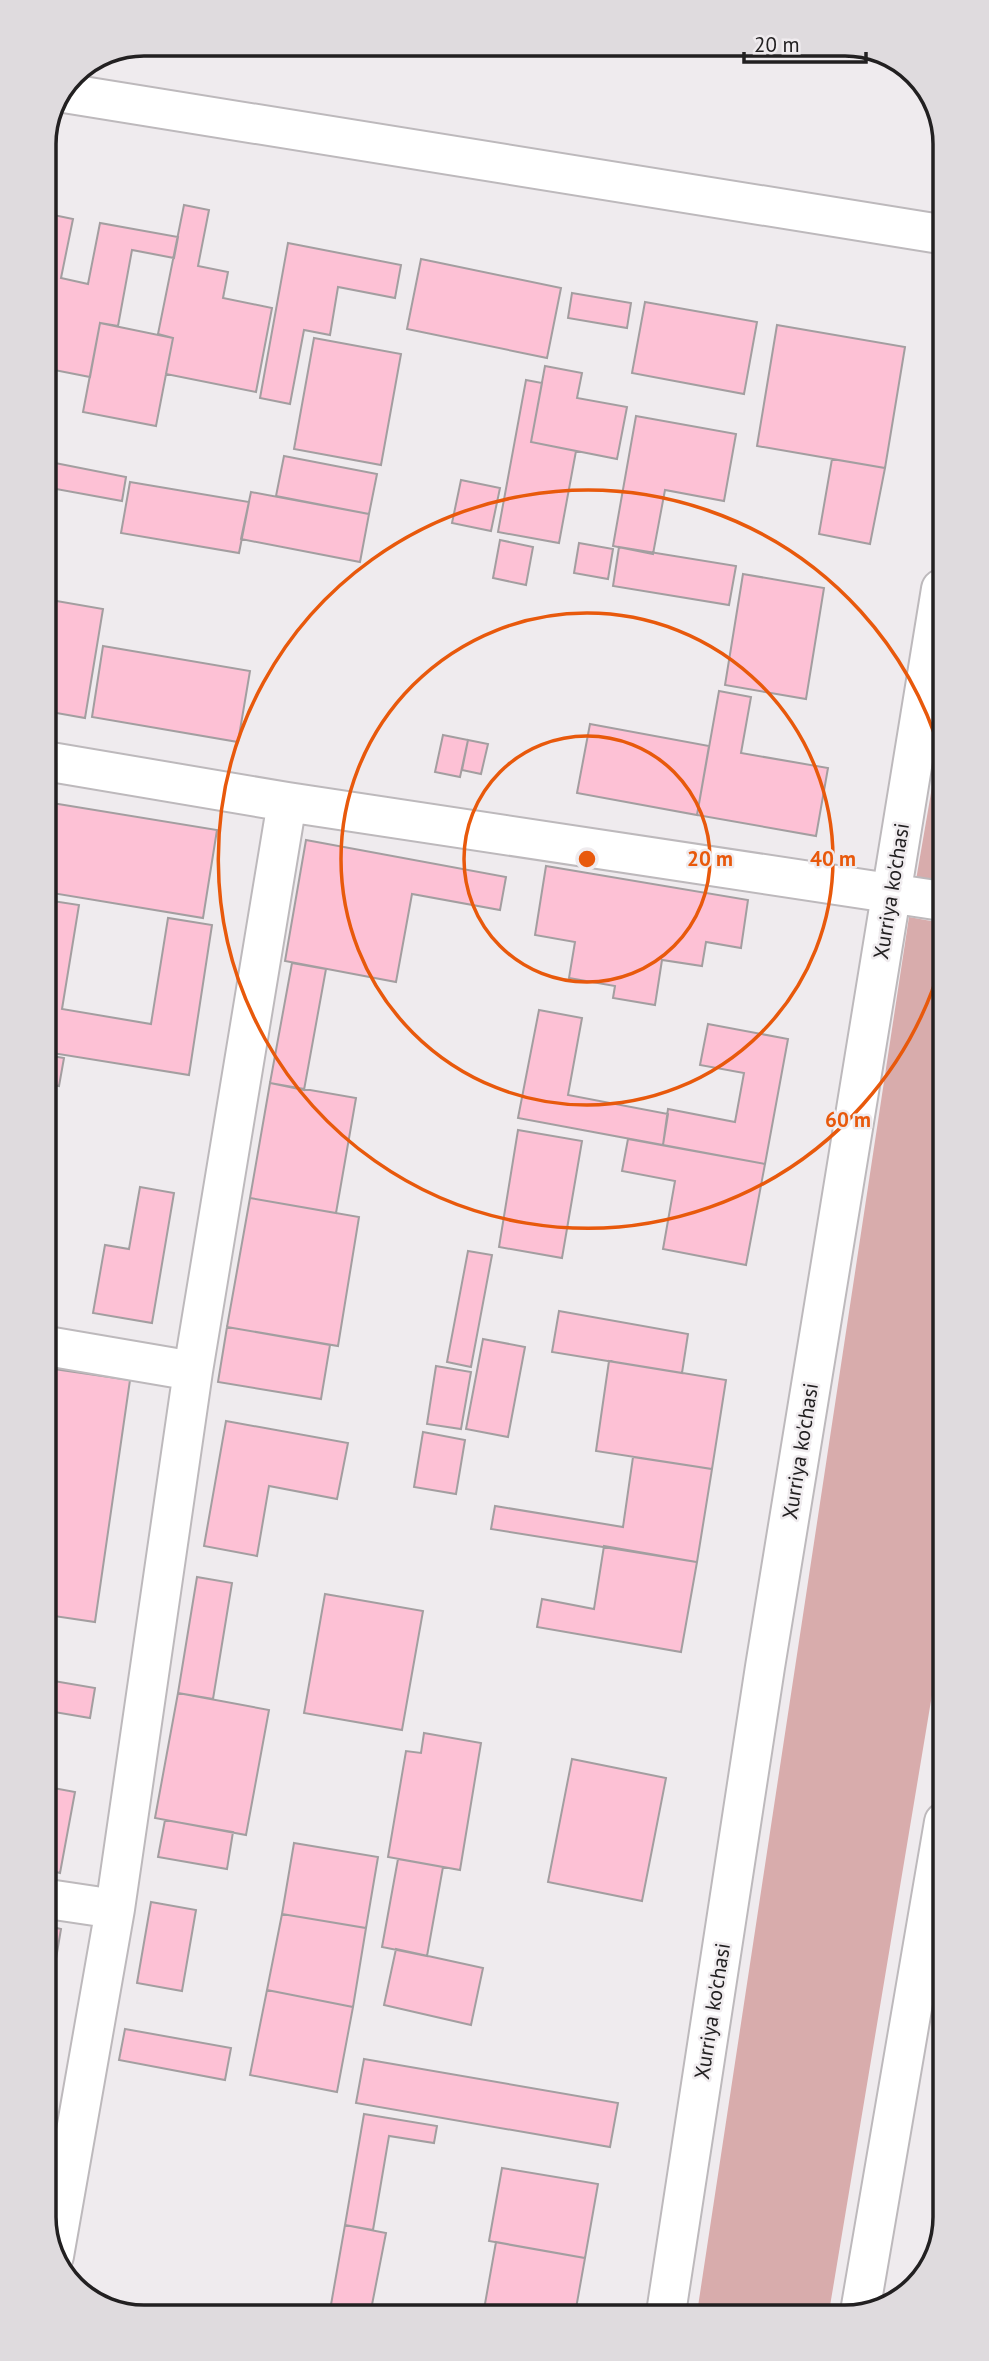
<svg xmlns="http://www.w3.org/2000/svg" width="989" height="2361" viewBox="0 0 989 2361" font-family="'PT Sans',sans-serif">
<rect width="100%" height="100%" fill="#efebee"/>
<!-- green -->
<path fill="#d8acac" d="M942,729V885L916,880Z
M909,917L942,923L944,1623L829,2312L697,2313Z"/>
<!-- building -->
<path fill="#fdc1d5" stroke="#a39ea0" stroke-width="2" d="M184,205L209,210L198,266L228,272L223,298L272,308L256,392L166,374L173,338L158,334Z
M44,213L73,219L61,278L88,284L100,223L178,237L174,258L132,250L118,326L100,323L90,377L44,368Z
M288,243L401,265L395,298L338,287L330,335L304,330L290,404L260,398Z
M421,259L561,288L547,358L407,329Z
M572,293L631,303L627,328L568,318Z
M645,302L757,322L744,394L632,373Z
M100,323L173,338L156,426L83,412Z
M777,325L905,347L885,468L757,446Z
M314,338L401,354L381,465L294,449Z
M545,366L582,373L577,398L627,407L617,459L531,442Z
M526,380L542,383L531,442L576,451L559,543L498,532Z
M636,416L736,434L724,501L665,490L653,554L613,546Z
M284,456L377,474L369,514L276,496Z
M832,459L885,468L870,544L819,534Z
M45,461L126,477L122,501L45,487Z
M461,480L500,488L491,531L452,523Z
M130,482L249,502L239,553L121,533Z
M251,492L369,514L360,562L241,539Z
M500,540L533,547L526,585L493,578Z
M579,543L613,549L608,579L574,573Z
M619,547L736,566L729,605L613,586Z
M743,574L824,588L806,699L725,685Z
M45,599L103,609L85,718L45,711Z
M103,646L250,671L238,742L92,717Z
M719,691L751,697L741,753L828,768L816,836L697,815Z
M590,724L709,746L697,815L577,793Z
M443,735L468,740L460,777L435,772Z
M468,740L488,744L481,774L462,770Z
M46,802L217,830L203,918L46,892Z
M306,840L506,877L500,910L412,894L396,982L285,961Z
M546,866L748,900L741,948L706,942L702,966L662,960L655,1005L613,998L615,986L569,978L575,942L535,935Z
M46,900L79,905L62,1009L151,1024L168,918L212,925L189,1075L46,1052Z
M292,963L326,969L304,1090L270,1083Z
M539,1010L582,1018L568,1095L668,1114L663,1145L518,1118Z
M708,1024L788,1039L765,1164L663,1145L668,1109L735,1122L744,1073L700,1065Z
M46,1055L64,1058L59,1086L46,1084Z
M270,1083L356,1098L336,1213L250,1198Z
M518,1130L582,1141L562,1258L499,1247Z
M628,1139L765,1164L746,1265L663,1249L675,1181L622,1171Z
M140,1187L174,1193L152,1323L93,1313L105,1245L129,1249Z
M250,1198L359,1217L338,1346L227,1327Z
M468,1251L492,1255L471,1367L447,1362Z
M559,1311L688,1334L682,1373L552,1352Z
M227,1327L330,1345L321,1399L218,1382Z
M483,1339L525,1347L508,1437L466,1429Z
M609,1361L726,1380L712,1469L596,1451Z
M436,1366L471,1372L461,1429L427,1424Z
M47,1368L130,1380L95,1622L47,1615Z
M226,1421L348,1443L337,1499L269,1486L257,1556L204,1546Z
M423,1432L465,1440L456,1494L414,1487Z
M633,1457L712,1469L697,1562L491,1529L495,1506L623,1527Z
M604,1546L697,1562L681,1652L537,1627L542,1599L594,1609Z
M197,1577L232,1583L213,1699L178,1693Z
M325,1594L423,1611L402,1730L304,1713Z
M48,1680L95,1688L90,1718L48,1711Z
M178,1693L269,1710L246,1835L155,1818Z
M424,1733L481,1743L460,1870L388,1857L406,1751L421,1753Z
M572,1759L666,1778L642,1901L548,1882Z
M48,1787L75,1792L60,1873L48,1870Z
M165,1820L233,1832L227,1869L158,1857Z
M294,1843L378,1857L366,1928L282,1914Z
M398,1859L443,1867L427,1956L382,1947Z
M151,1902L196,1910L182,1991L137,1983Z
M282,1914L366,1928L353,2007L267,1990Z
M48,1926L61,1929L48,2006Z
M396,1949L483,1968L471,2025L384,2005Z
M267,1990L353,2007L337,2092L250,2075Z
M125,2029L231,2048L225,2080L119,2060Z
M364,2059L618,2103L610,2147L356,2103Z
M364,2114L437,2126L434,2143L389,2136L373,2230L345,2225Z
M502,2168L598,2184L585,2258L489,2241Z
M345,2225L386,2233L370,2315L329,2316Z
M496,2242L585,2258L575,2314L483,2315Z
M105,2305L167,2317H137Z"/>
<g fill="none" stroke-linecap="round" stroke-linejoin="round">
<!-- minor casing -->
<g stroke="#bdb9bc" stroke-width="42">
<path id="minor" d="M64,93L940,234
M45,761L287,802L942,901
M47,1346L193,1371
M48,1899L115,1909
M54,2256L115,1909L193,1371L287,802
M860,2312L944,1822
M666,2313L765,1667L941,589"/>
</g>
<!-- minor -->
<use href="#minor" stroke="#fff" stroke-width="38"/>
</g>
<!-- distance rings -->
<g fill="none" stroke="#e8590c" stroke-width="3.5">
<circle cx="587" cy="859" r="123"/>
<circle cx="587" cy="859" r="246"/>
<path d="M942 961A369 369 0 1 1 941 754"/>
</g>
<g text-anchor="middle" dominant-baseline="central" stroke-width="5" stroke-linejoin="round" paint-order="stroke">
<!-- street labels -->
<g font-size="21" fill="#222021" stroke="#efebee">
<text transform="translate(891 891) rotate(-81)">Xurriya ko'chasi</text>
<text transform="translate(800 1451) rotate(-81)">Xurriya ko'chasi</text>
<text transform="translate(712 2011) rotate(-81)">Xurriya ko'chasi</text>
</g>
</g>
<!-- crop -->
<path d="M0 0H989V2361H0ZM144 56H845A88 88 0 0 1 933 144V2217A88 88 0 0 1 845 2305H144A88 88 0 0 1 56 2217V144A88 88 0 0 1 144 56Z" fill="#dfdbde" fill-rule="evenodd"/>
<path fill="none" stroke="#222021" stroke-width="3.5" d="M144 56H845A88 88 0 0 1 933 144V2217A88 88 0 0 1 845 2305H144A88 88 0 0 1 56 2217V144A88 88 0 0 1 144 56Z"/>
<circle cx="587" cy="859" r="10" fill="#e8590c" stroke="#efebee" stroke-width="3.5"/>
<g font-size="21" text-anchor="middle" font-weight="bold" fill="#e8590c" stroke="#efebee" stroke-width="5" stroke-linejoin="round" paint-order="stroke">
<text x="710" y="866">20 m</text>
<text x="833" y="866">40 m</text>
<text x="848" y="1127">60 m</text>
</g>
<!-- scale -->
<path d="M744 52v10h122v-10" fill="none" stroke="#222021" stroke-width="3.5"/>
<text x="754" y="52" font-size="21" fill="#222021" stroke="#efebee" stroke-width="5" paint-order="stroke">20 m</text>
</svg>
